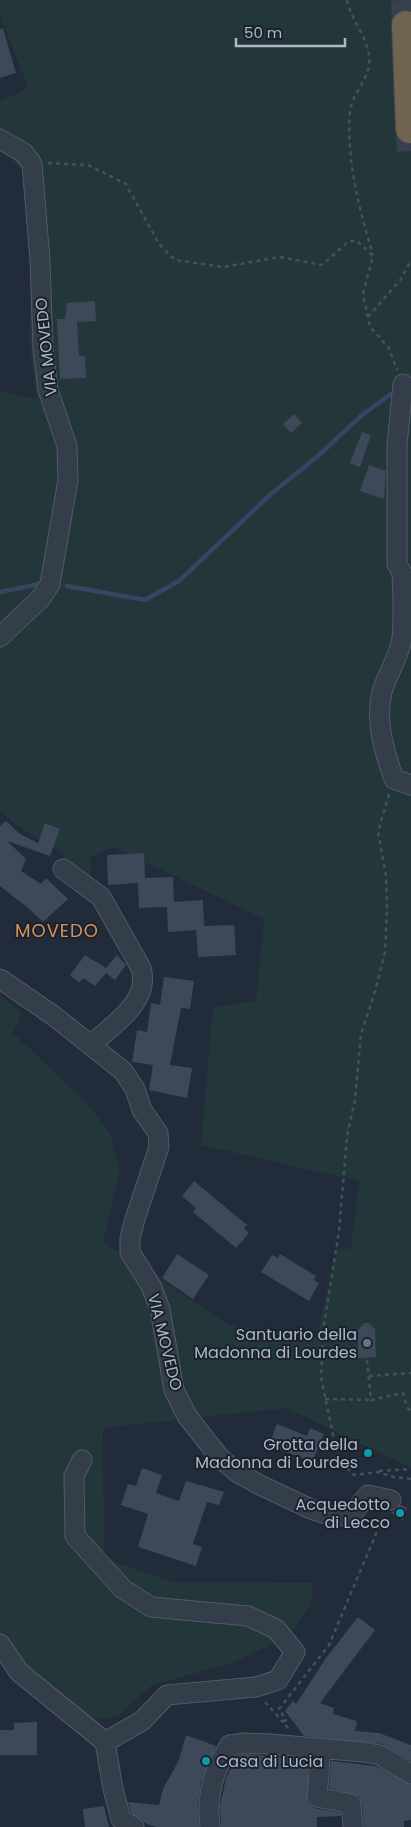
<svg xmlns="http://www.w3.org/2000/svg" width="411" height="1827" viewBox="0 0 411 1827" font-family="Poppins,sans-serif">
<rect width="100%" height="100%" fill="#212b39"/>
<!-- green -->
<path fill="#23373a" d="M0,0H411V1468L287,1408L103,1428L104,1558L172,1582L313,1583L311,1604L290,1636L232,1663L152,1685L117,1717L88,1719L0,1658V995L22,1013L13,1033L86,1102L110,1133L120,1170L103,1242L229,1325L316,1338L337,1251L351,1248L359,1181L201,1145L213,1007L256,1001L264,919L114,847L90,857L91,883L64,861V853L17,826L0,811V391L36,399L29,338L32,268L29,208L22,170L0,149V101L28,88L0,15Z"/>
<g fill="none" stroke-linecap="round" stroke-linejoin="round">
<!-- stream -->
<path stroke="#344661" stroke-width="4.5" d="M67,586L145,600L179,581L271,494L318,456L362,415L391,394
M0,592L39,584"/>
</g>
<!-- building -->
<path fill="#3d4959" d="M3,28L16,73L0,78V29Z
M95,301L96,321L77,322L79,356H85L86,378L60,379L57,319H65L67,303Z
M294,414L302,423L291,433L283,424Z
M362,432L371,435L360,467L350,463Z
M369,465L386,471L384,499L360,491Z
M6,821L20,834L38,843L45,823L60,829L50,856L7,841L26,859L21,871L41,884L46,878L68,899L43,922L28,908L0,886V826Z
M144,853L145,878L173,877L174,902L203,900L204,926L234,925L236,955L198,957L196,930L168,932L167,907L139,908L138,883L108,885L107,855Z
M85,955L106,968L117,955L126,965L115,980L106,973L95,986L83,978L79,983L70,975Z
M164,977L194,981L190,1009L181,1008L170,1065L192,1068L187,1098L149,1090L153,1065L132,1062L137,1030L147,1032L151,1003L160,1005Z
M194,1181L247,1225L244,1228L249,1233L236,1248L193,1212L196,1208L182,1196Z
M177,1254L209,1275L193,1299L162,1278Z
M280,1254L316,1276L314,1280L319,1283L309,1301L261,1272L272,1255L278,1258Z
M364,1323H369L375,1329L376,1357L358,1358V1330Z
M277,1424L307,1436L310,1428L324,1434L312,1462L269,1445Z
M142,1468L162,1475L156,1493L179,1501L186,1481L224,1492L219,1505L207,1502L193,1544L202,1547L196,1566L138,1547L148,1514L121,1505L128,1484L136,1486Z
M401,1505L407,1508L403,1520L391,1513Z
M358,1617L375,1630L320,1703L334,1708L333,1714L357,1721L355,1731L379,1733L411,1745V1761L382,1744L304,1736L285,1711L293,1701L296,1704L326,1658Z
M37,1722V1755H0V1730H14V1723Z
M186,1735L216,1746L201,1782L198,1804L199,1827H156L147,1824L131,1812L128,1802L159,1805L163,1789L179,1760Z
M245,1754L309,1759L307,1802L314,1808L341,1813V1816L317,1817V1827H221L220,1806L226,1778L237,1755Z
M331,1761L376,1766L411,1785V1820L404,1821V1827H364L362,1803L359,1796L329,1788Z
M104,1806L109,1827H85L83,1809Z"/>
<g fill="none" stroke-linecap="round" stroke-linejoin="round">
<!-- highway-tunnel -->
<path stroke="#36404e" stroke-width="28" stroke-dasharray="28 14" stroke-linecap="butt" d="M405,0L406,25
M410,129L411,151"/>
<!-- minor casing -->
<g stroke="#525a67" stroke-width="21">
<path id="minor" d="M0,139L24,153L32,164L40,260L43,348L48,390L67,446L68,480L50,584L41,598L0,637
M403,384L397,445V564L402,573C403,594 404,617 402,638C399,658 387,674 382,692C375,721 384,751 394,779L411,785
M63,869L101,897L141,968C151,1002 113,1024 91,1045
M0,979L54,1016L123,1071L135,1089L142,1110L158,1133L159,1147L135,1219L130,1238V1252L151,1286L160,1309L174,1390L187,1416L220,1458L238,1473L262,1486L311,1509L332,1516L351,1515L368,1495L391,1500
M82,1460L74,1476L75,1536L123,1589L151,1607L248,1616L276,1629L295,1652L278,1680L256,1687L167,1695L142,1721L105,1742
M0,1644L19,1672L105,1742L113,1789L121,1819L134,1827
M321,1749L317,1797L351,1804L353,1827
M210,1827C206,1797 213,1770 230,1745L244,1743L271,1744L363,1752L380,1755L411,1774"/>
</g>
<!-- highway casing -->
<g stroke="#3f4754" stroke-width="30">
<path id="highway" d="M406,25L410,129"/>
</g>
<!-- path -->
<path stroke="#405458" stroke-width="2.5" stroke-dasharray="4 4" stroke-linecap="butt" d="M347,0C351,22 372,41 369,65C367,81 352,95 350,111C346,159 359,209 373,255
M48,163L88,165L126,184L159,244L175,260L223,267L280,257L322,265L349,241H357L373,256L363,294L370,327L389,348L397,370
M368,317L401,279L411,260
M389,794L378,832L386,875L387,906L385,952L374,995L361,1034L355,1100L347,1136L339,1231L324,1325L321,1377L338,1459L354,1475L378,1472L393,1477L411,1479
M367,1360L371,1400L403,1393L407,1407L411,1412
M369,1376L411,1373
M325,1399L371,1400
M379,1471L411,1469
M265,1702L283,1722
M288,1728L283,1722L286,1720L279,1709L329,1645L384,1515"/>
<!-- minor -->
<use href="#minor" stroke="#343d4a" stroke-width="19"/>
<!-- highway -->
<use href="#highway" stroke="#706451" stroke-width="28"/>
</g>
<!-- markers -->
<circle fill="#6b7280" stroke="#1a222e" stroke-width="2" cx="367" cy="1343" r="5"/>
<g fill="#0f9aa8" stroke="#1a222e" stroke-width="2">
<circle cx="368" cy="1453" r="5"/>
<circle cx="400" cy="1513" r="5"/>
<circle cx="206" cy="1761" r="5"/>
</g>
<g text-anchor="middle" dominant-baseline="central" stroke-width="4" stroke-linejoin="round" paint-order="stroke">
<!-- street labels -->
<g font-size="16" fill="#afb7c6" stroke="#1a222e">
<text transform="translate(46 347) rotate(-96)">VIA MOVEDO</text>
<text transform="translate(165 1342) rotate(76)">VIA MOVEDO</text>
</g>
<!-- poi labels -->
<g font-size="16" fill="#afb7c6" stroke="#1a222e" text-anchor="end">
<text x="357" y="1334">Santuario della<tspan x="357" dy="18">Madonna di Lourdes</tspan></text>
<text x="358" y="1444">Grotta della<tspan x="358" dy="18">Madonna di Lourdes</tspan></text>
<text x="390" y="1504">Acquedotto<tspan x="390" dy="18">di Lecco</tspan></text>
<text x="216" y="1761" text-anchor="start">Casa di Lucia</text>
</g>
<!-- neighbourhood labels -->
<g font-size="18" letter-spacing="1" fill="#d5935b" stroke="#1a222e">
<text x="57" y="930">MOVEDO</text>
</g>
</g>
<!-- scale -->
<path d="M236 38v8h109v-8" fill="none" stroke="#afb7c6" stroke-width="2.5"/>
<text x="244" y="38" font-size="15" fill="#afb7c6" stroke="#1a222e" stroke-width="4" paint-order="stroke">50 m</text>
</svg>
